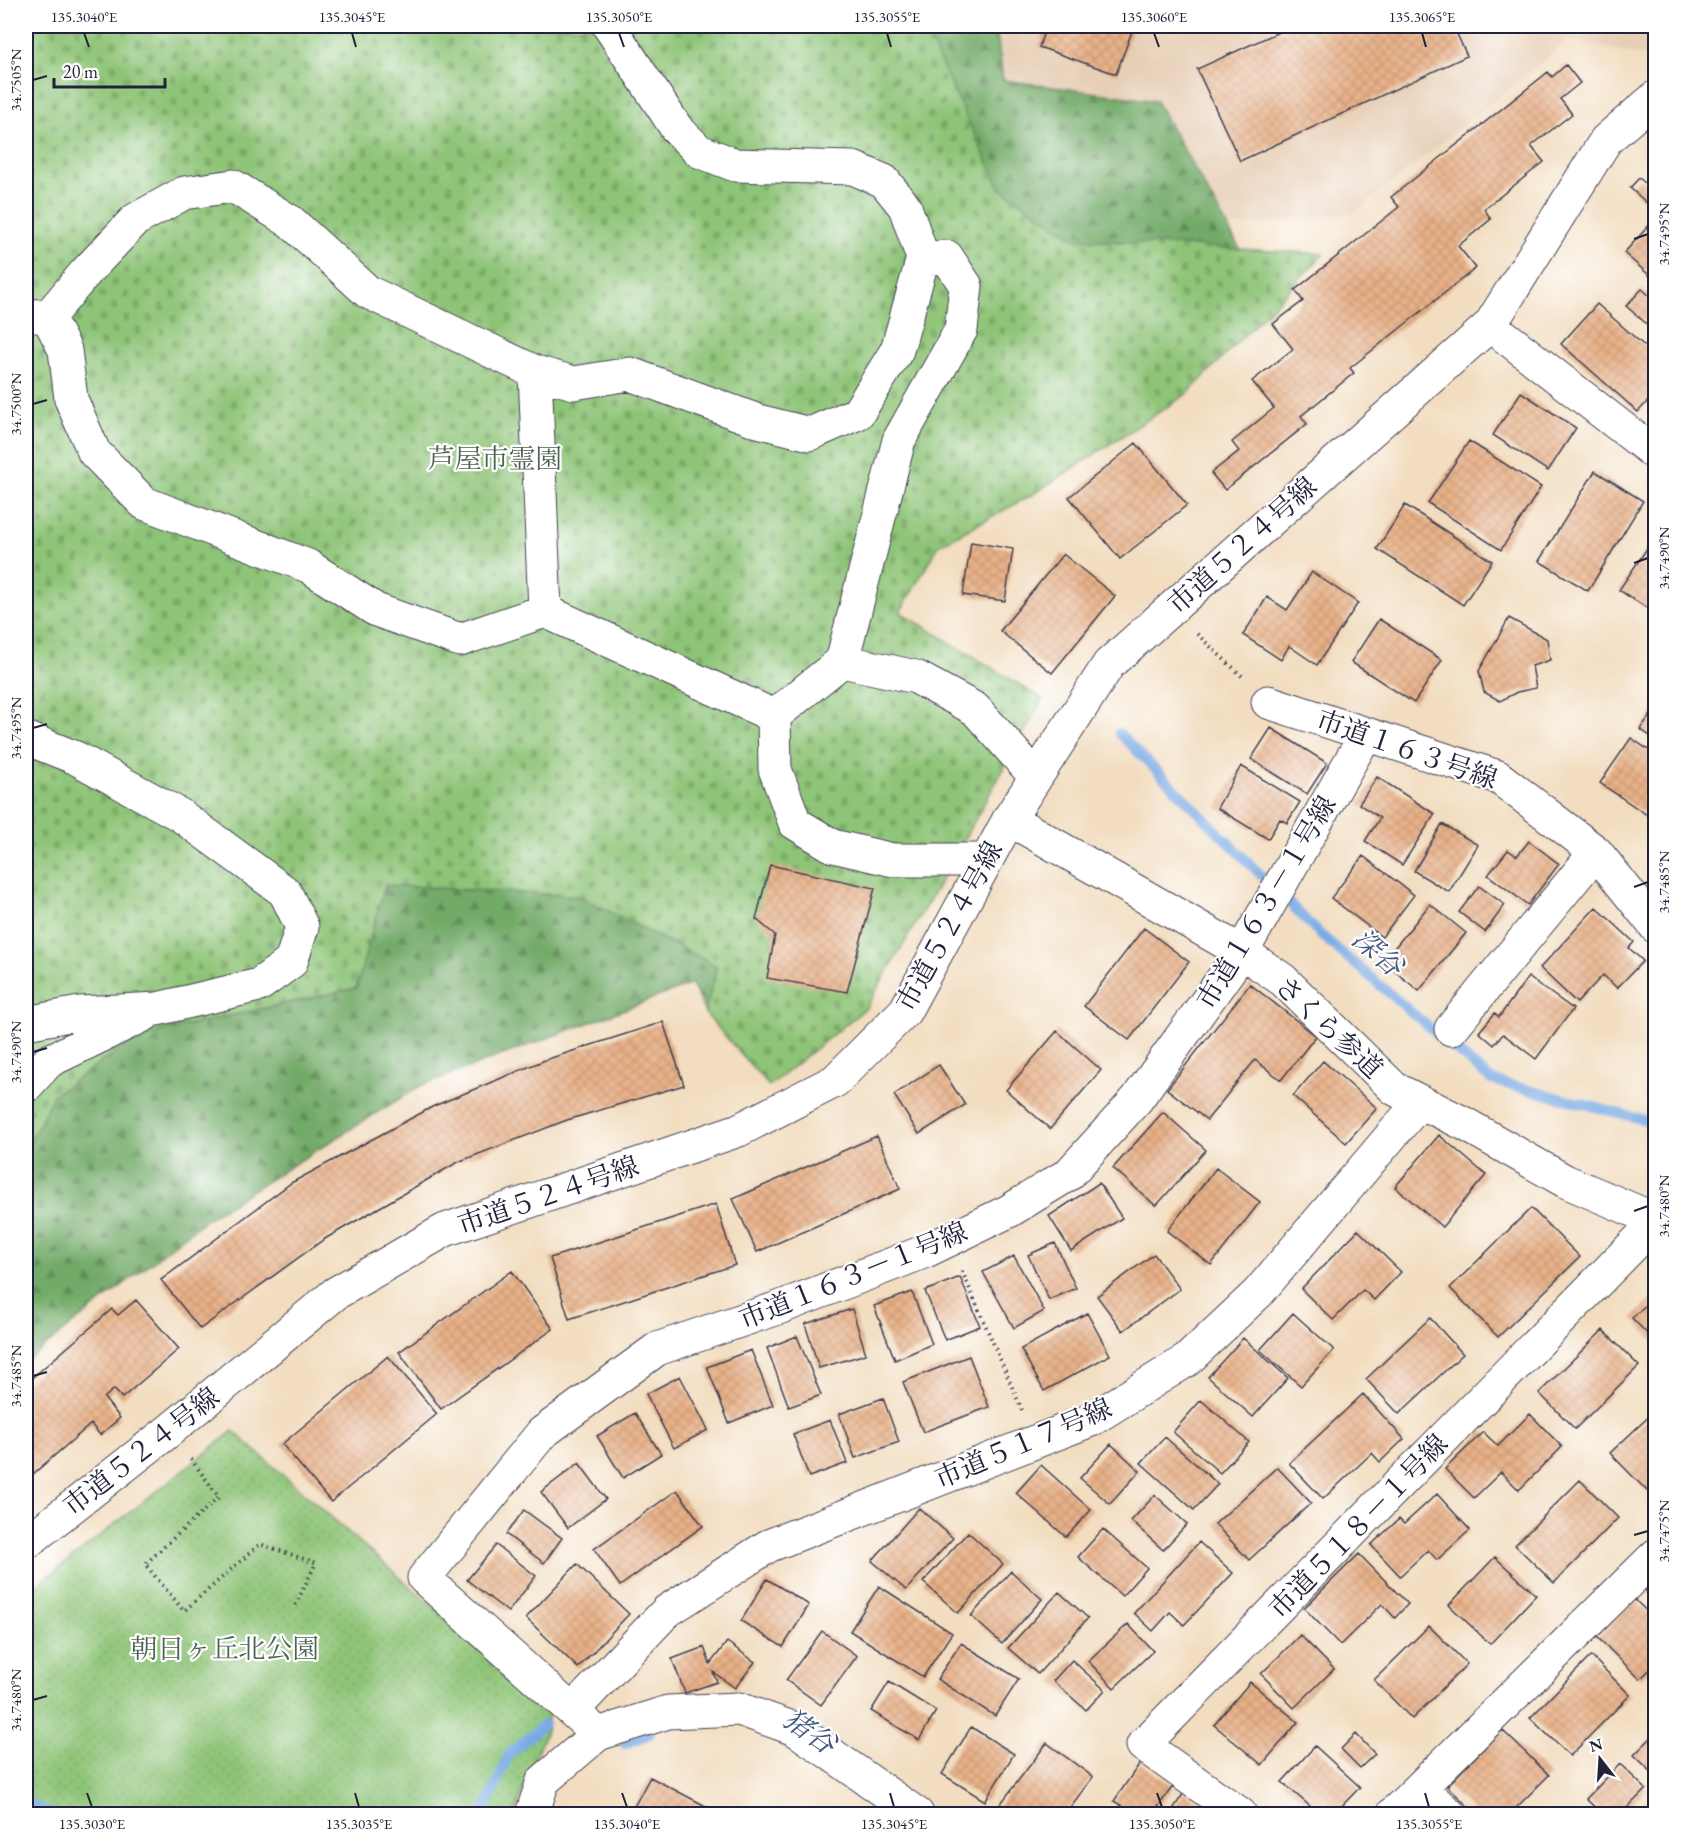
<svg xmlns="http://www.w3.org/2000/svg" width="1681" height="1840" viewBox="0 0 1681 1840" font-family="'EB Garamond','Noto Serif JP',serif">
<defs>
<pattern id="forest-firs" width="22" height="20" patternUnits="userSpaceOnUse" patternTransform="scale(1.5)"><rect width="22" height="20" fill="#72aa68"/><path d="M5 1l3.5 6h-7zM16 11l3.5 6h-7z" fill="#5d8a57"/></pattern>
<pattern id="cemetery-stones" width="16" height="16" patternUnits="userSpaceOnUse" patternTransform="scale(1.5)"><rect width="16" height="16" fill="#8ec477"/><path d="M2 7V4a2 2 0 0 1 4 0v3zM10 15v-3a2 2 0 0 1 4 0v3z" fill="#7aa868"/></pattern>
<pattern id="park-dots" width="8" height="8" patternUnits="userSpaceOnUse" patternTransform="scale(1.5)"><rect width="8" height="8" fill="#8ec477"/><path d="M2 2h.1M6 6h.1" fill="none" stroke="#7aa868" stroke-width="1.8" stroke-linecap="round"/></pattern>
<pattern id="building-cross-hatch" width="8" height="8" patternUnits="userSpaceOnUse" patternTransform="scale(1.5)"><rect width="8" height="8" fill="#e8b188"/><path d="M0 0l8 8M0 8l8-8" fill="none" stroke="#c79876"/></pattern>
</defs>
<rect width="100%" height="100%" fill="#fff"/>
<filter id="ink" filterUnits="userSpaceOnUse"><feTurbulence type="fractalNoise" baseFrequency=".0167" numOctaves="2"/><feDisplacementMap in="SourceGraphic" scale="12" xChannelSelector="R" yChannelSelector="G"/><feConvolveMatrix kernelMatrix="1 2 1 2 8 2 1 2 1" color-interpolation-filters="sRGB"/></filter>
<filter id="wash" filterUnits="userSpaceOnUse"><feTurbulence type="fractalNoise" baseFrequency=".008" numOctaves="4" result="noise"/><feDisplacementMap in="SourceGraphic" scale="24" xChannelSelector="R" yChannelSelector="G"/><feGaussianBlur stdDeviation="1.35" result="paint"/><feColorMatrix in="noise" values="0 0 0 0 0 0 0 0 0 0 0 0 0 0 0 0 0 1.4 0 .05"/><feComposite in="paint" operator="in"/></filter>
<g filter="url(#wash)">
<rect width="100%" height="100%" fill="#f2ddc0"/>
<!-- built -->
<path fill="#e7cfb6" d="M985,26H1655L1656,47L1644,56L1569,40L1353,214L1212,228L991,83Z"/>
<!-- forest -->
<path fill="url(#forest-firs)" stroke="#4a6652" stroke-width="1.5" d="M843,26H996L1003,80L1156,101L1240,249L1111,314Z
M385,885L579,896L717,966L705,1013L692,984L420,1086L208,1218L26,1361V1151L53,1095L142,1035L356,988Z"/>
<!-- cemetery -->
<path fill="url(#cemetery-stones)" stroke="#587359" stroke-width="1.5" d="M26,26H923L1000,188L1075,239L1324,254L1187,394L1032,495L939,545L900,612L1043,699L936,889L866,1008L769,1086L705,1013L717,966L579,896L385,885L356,988L142,1035L53,1095L26,1151Z"/>
<!-- park -->
<path fill="url(#park-dots)" stroke="#587359" stroke-width="1.5" d="M233,1431L550,1709L546,1731L529,1772L515,1814H36L26,1810V1594Z"/>
<g fill="none" stroke-linecap="round" stroke-linejoin="round">
<!-- stream -->
<path stroke="#78aae4" stroke-width="10" d="M1119,733L1321,935L1491,1080L1656,1123
M774,1735L888,1814
M625,1744L650,1734
M26,1803L53,1814
M483,1814L509,1754L544,1724"/>
</g>
<g id="blocks">
<!-- building -->
<path fill="url(#building-cross-hatch)" d="M1046,26H1134L1116,74L1039,47Z
M1292,26H1472L1456,32L1467,56L1240,161L1197,69Z
M1566,65L1580,83L1560,99L1572,114L1531,146L1544,162L1484,209L1491,219L1458,246L1476,268L1350,368L1354,373L1301,416L1307,424L1225,490L1211,473L1239,451L1232,442L1274,408L1252,381L1293,349L1273,324L1303,301L1295,290L1399,207L1391,197L1548,72L1552,77Z
M1639,178L1656,192V211L1630,188Z
M1654,220L1656,221V281L1624,253Z
M1642,289L1656,301V332L1626,306Z
M1597,304L1656,356V392L1638,412L1561,344Z
M1521,392L1576,428L1548,471L1493,435Z
M1469,441L1541,487L1501,550L1428,503Z
M1136,443L1187,505L1120,559L1069,497Z
M1595,471L1643,501L1588,591L1539,561Z
M1405,505L1492,561L1463,605L1377,549Z
M1656,535V614L1619,590Z
M971,542L1013,549L1005,601L963,595Z
M1063,554L1115,596L1052,673L1000,631Z
M1312,572L1358,603L1317,665L1289,646L1281,660L1243,635L1267,597L1287,610Z
M1509,618L1547,639L1550,660L1532,666L1536,688L1517,692L1500,701L1484,692L1479,671Z
M1379,619L1442,660L1414,703L1351,662Z
M1656,708V740L1640,729Z
M1271,728L1327,763L1307,794L1251,759Z
M1631,738L1656,755V821L1600,783Z
M1241,766L1300,802L1287,823L1280,819L1268,839L1217,808Z
M1377,777L1435,814L1402,865L1365,841L1380,818L1359,804Z
M1442,824L1478,845L1449,892L1414,871Z
M1529,841L1559,864L1528,905L1488,875L1508,850L1517,856Z
M1363,856L1414,895L1382,937L1331,898Z
M770,865L875,888L847,992L767,978L775,935L756,919Z
M1479,886L1505,905L1485,932L1459,912Z
M1430,904L1466,933L1419,991L1383,962Z
M1596,907L1634,942L1629,948L1643,961L1617,988L1603,975L1577,1003L1540,968Z
M1144,928L1189,962L1129,1040L1084,1006Z
M1528,977L1573,1009L1536,1059L1503,1034L1494,1045L1479,1032L1495,1013L1499,1017Z
M1250,984L1316,1036L1281,1080L1255,1060L1207,1120L1167,1089Z
M663,1022L684,1085L567,1120L458,1162L323,1240L200,1329L161,1280L291,1183L434,1106L545,1060Z
M1057,1031L1101,1070L1050,1129L1006,1090Z
M1323,1061L1377,1108L1346,1143L1293,1096Z
M939,1065L965,1105L919,1134L894,1095Z
M1163,1112L1206,1150L1156,1206L1113,1168Z
M1439,1135L1486,1175L1442,1227L1395,1187Z
M877,1136L900,1189L757,1252L733,1199Z
M1216,1168L1260,1202L1211,1265L1167,1231Z
M1099,1183L1122,1218L1071,1251L1049,1216Z
M716,1204L735,1265L569,1319L550,1258Z
M1531,1208L1580,1257L1498,1337L1450,1288Z
M1358,1230L1401,1272L1374,1300L1363,1290L1333,1320L1301,1289Z
M1055,1243L1076,1288L1049,1300L1028,1255Z
M1154,1254L1180,1289L1123,1331L1097,1296Z
M1014,1256L1044,1311L1014,1328L983,1272Z
M512,1271L553,1329L441,1409L399,1352Z
M960,1277L980,1326L945,1340L925,1291Z
M912,1292L932,1344L895,1360L874,1306Z
M1656,1295V1343L1632,1318Z
M136,1300L179,1349L122,1398L114,1389L104,1398L120,1418L100,1435L91,1424L26,1480V1383L112,1309L118,1315Z
M852,1309L866,1354L819,1368L805,1324Z
M1087,1313L1110,1355L1044,1391L1021,1349Z
M1293,1313L1334,1350L1301,1386L1260,1350Z
M1430,1318L1463,1354L1399,1414L1366,1379Z
M1603,1330L1639,1366L1575,1429L1539,1393Z
M797,1336L821,1395L789,1407L767,1348Z
M1243,1338L1288,1378L1253,1417L1208,1377Z
M751,1350L773,1405L729,1423L707,1367Z
M388,1356L437,1414L331,1502L282,1444Z
M969,1356L989,1407L923,1432L903,1382Z
M680,1376L708,1430L674,1448L646,1394Z
M1363,1394L1404,1439L1380,1462L1372,1453L1323,1499L1289,1463Z
M883,1398L899,1442L855,1458L839,1414Z
M1201,1400L1249,1442L1220,1473L1173,1432Z
M1656,1410V1485L1648,1492L1610,1453Z
M635,1413L661,1454L623,1478L597,1436Z
M1530,1414L1562,1447L1519,1490L1501,1472L1474,1498L1445,1469L1483,1432L1498,1446Z
M830,1420L847,1463L809,1477L793,1434Z
M1165,1437L1218,1484L1194,1510L1141,1463Z
M1111,1444L1140,1471L1110,1504L1080,1478Z
M579,1463L606,1499L568,1528L541,1492Z
M1041,1465L1091,1510L1066,1537L1016,1493Z
M1277,1467L1311,1503L1249,1560L1215,1524Z
M1580,1480L1618,1518L1554,1583L1515,1545Z
M677,1490L703,1526L620,1586L594,1549Z
M1437,1494L1470,1530L1437,1560L1428,1550L1400,1576L1371,1545L1399,1519L1404,1524Z
M1155,1495L1187,1524L1163,1550L1131,1521Z
M919,1508L953,1538L906,1590L872,1561Z
M524,1510L562,1538L544,1563L506,1534Z
M1103,1529L1147,1568L1122,1596L1078,1557Z
M968,1532L1003,1564L958,1613L923,1582Z
M1199,1542L1233,1573L1184,1625L1170,1612L1153,1631L1134,1613Z
M496,1545L536,1576L508,1612L467,1580Z
M1359,1554L1408,1604L1395,1618L1382,1604L1340,1645L1304,1608Z
M1495,1557L1536,1595L1490,1644L1449,1605Z
M577,1564L629,1614L578,1668L526,1618Z
M1011,1571L1042,1599L1002,1644L971,1616Z
M767,1579L809,1605L783,1647L741,1621Z
M1656,1582V1600L1646,1591Z
M879,1586L952,1633L923,1677L850,1631Z
M1059,1592L1088,1618L1038,1674L1008,1648Z
M1634,1599L1656,1620V1664L1640,1679L1597,1637Z
M1128,1624L1153,1651L1114,1688L1088,1661Z
M1429,1626L1467,1664L1412,1719L1374,1680Z
M822,1631L857,1656L821,1705L786,1680Z
M1300,1635L1334,1669L1294,1708L1261,1674Z
M727,1642L755,1662L735,1688L713,1672L717,1682L685,1693L672,1659L704,1647L710,1664Z
M961,1643L1019,1679L995,1716L937,1679Z
M1591,1656L1630,1695L1570,1756L1530,1718Z
M1072,1660L1105,1690L1086,1710L1053,1681Z
M889,1682L936,1711L919,1740L871,1711Z
M1250,1682L1298,1722L1262,1765L1214,1725Z
M971,1727L1014,1754L985,1801L942,1774Z
M1502,1730L1549,1775L1510,1814H1476L1447,1786Z
M1656,1733V1776L1634,1755Z
M1356,1734L1375,1754L1360,1768L1341,1749Z
M1047,1743L1093,1777L1065,1814H1000L995,1811Z
M1315,1746L1360,1787L1334,1814H1319L1282,1782Z
M1140,1763L1173,1786L1153,1814H1135L1114,1801Z
M1620,1764L1646,1789L1621,1814H1602L1586,1799Z
M650,1777L721,1814H630Z
M1185,1791L1219,1814H1170Z"/>
</g>
</g>
<g filter="url(#ink)">
<use href="#blocks" fill-opacity="0" stroke="#413e4f" stroke-width="1.5"/>
<g fill="none" stroke-linecap="round" stroke-linejoin="round">
<!-- minor casing -->
<g stroke="#413e4f" stroke-width="35">
<path id="minor" d="M26,315L48,317L65,350L71,399L94,452L144,503L308,566L376,610L460,640L545,611L774,716
M48,317L86,272L135,220L184,193L233,186L291,222L368,292L535,372L574,383L630,374L758,421L810,434L858,413L897,350L923,258L905,207L884,181L853,168L735,165L699,151L677,129L609,26
M1490,325L1656,454
M535,372L545,611
M842,661L899,440L961,330L966,286L947,257L923,258
M1268,702L1498,777L1596,852L1656,927
M26,738L76,758L180,815L285,892L302,927L291,962L259,985L157,1009L80,1013L26,1023
M1009,819L1242,952L1283,980L1395,1089L1465,1124L1565,1181L1656,1220
M987,860H893L833,846L795,823L775,769L774,716L842,661L916,677L975,709L1036,777
M1451,1029L1596,852
M26,1086L49,1061L144,1015
M26,1543L170,1430L336,1293L445,1230L739,1130L835,1081L905,1011L1009,819L1109,664L1490,325L1606,140L1656,97
M573,1710L667,1611L768,1546L1091,1420L1187,1360L1258,1293L1420,1102
M598,1734L424,1578L542,1433L657,1349L781,1307L926,1251L1009,1211L1069,1174L1137,1099L1242,952L1366,734
M1420,1788L1449,1814
M532,1814L543,1781L598,1734L668,1712L739,1709L795,1729L917,1814
M1240,1814L1143,1745L1656,1222
M1393,1814L1656,1555"/>
</g>
<!-- path -->
<path stroke="#413e4f" stroke-width="4" stroke-dasharray="1.5 4.5" stroke-linecap="butt" d="M1197,634L1244,678
M962,1271L1022,1410
M191,1459L219,1497L145,1564L184,1611L260,1544L316,1563L295,1606"/>
<!-- minor -->
<use href="#minor" stroke="#fff" stroke-width="33"/>
</g>
</g>
<!-- ticks -->
<path fill="none" stroke="#22223b" stroke-width="2" d="M84,33L89,47M352,33L356,47M619,33L624,47M887,33L891,47M1154,33L1159,47M1422,33L1426,47M33,80L47,76M1634,239L1648,234M33,404L47,400M1634,563L1648,558M33,728L47,724M1634,887L1648,882M33,1052L47,1048M1634,1211L1648,1206M33,1376L47,1372M1634,1535L1648,1531M33,1700L47,1696M87,1793L92,1807M355,1793L359,1807M622,1793L627,1807M890,1793L894,1807M1157,1793L1162,1807M1425,1793L1429,1807"/>
<g text-anchor="middle" dominant-baseline="central" stroke-width="4.5" stroke-linejoin="round" paint-order="stroke">
<!-- park labels -->
<g font-size="27" fill="#4d6353" stroke="#fff">
<text x="495" y="458">芦屋市霊園</text>
<text x="225" y="1648">朝日ヶ丘北公園</text>
</g>
<!-- street labels -->
<g font-size="27" fill="#22223b" stroke="#fff">
<text transform="translate(1242 545) rotate(-42)">市道５２４号線</text>
<text transform="translate(1407 749) rotate(19)">市道１６３号線</text>
<text transform="translate(1266 902) rotate(-59)">市道１６３－１号線</text>
<text transform="translate(949 926) rotate(-61)">市道５２４号線</text>
<text transform="translate(1329 1027) rotate(43)">さくら参道</text>
<text transform="translate(548 1195) rotate(-19)">市道５２４号線</text>
<text transform="translate(853 1275) rotate(-22)">市道１６３－１号線</text>
<text transform="translate(1023 1443) rotate(-23)">市道５１７号線</text>
<text transform="translate(141 1451) rotate(-38)">市道５２４号線</text>
<text transform="translate(1358 1526) rotate(-46)">市道５１８－１号線</text>
</g>
<!-- water labels -->
<g font-size="28" font-style="italic" fill="#44587f" stroke="#fff">
<text transform="translate(1378 952) rotate(41)">深谷</text>
<text transform="translate(810 1731) rotate(35)">猪谷</text>
</g>
</g>
<!-- margin -->
<rect width="1681" height="1840" fill="none" stroke="#fff" stroke-width="66"/>
<!-- north arrow -->
<g transform="translate(1600 1759) rotate(343)" stroke="#ffffff" stroke-width="4.5" paint-order="stroke">
<path d="M0-4.5L10 22L0 15L-10 22Z" fill="#22223b"/>
<text y="-9" font-size="16" font-weight="bold" text-anchor="middle" fill="#22223b">N</text>
</g>
<!-- scale -->
<path d="M54 78v9h111v-9" fill="none" stroke="#22223b" stroke-width="3"/>
<text x="63" y="78" font-size="18" fill="#22223b" stroke="#ffffff" stroke-width="4.5" paint-order="stroke">20 m</text>
<rect x="33" y="33" width="1615" height="1774" fill="none" stroke="#22223b" stroke-width="2"/>
<g font-size="15" text-anchor="middle" fill="#22223b">
<text x="84" y="22">135.3040°E</text>
<text x="352" y="22">135.3045°E</text>
<text x="619" y="22">135.3050°E</text>
<text x="887" y="22">135.3055°E</text>
<text x="1154" y="22">135.3060°E</text>
<text x="1422" y="22">135.3065°E</text>
<text transform="translate(16 80) rotate(-90)" y="5">34.7505°N</text>
<text transform="translate(1664 234) rotate(-90)" y="5">34.7495°N</text>
<text transform="translate(16 404) rotate(-90)" y="5">34.7500°N</text>
<text transform="translate(1664 558) rotate(-90)" y="5">34.7490°N</text>
<text transform="translate(16 728) rotate(-90)" y="5">34.7495°N</text>
<text transform="translate(1664 882) rotate(-90)" y="5">34.7485°N</text>
<text transform="translate(16 1052) rotate(-90)" y="5">34.7490°N</text>
<text transform="translate(1664 1206) rotate(-90)" y="5">34.7480°N</text>
<text transform="translate(16 1376) rotate(-90)" y="5">34.7485°N</text>
<text transform="translate(1664 1531) rotate(-90)" y="5">34.7475°N</text>
<text transform="translate(16 1700) rotate(-90)" y="5">34.7480°N</text>
<text x="92" y="1829">135.3030°E</text>
<text x="359" y="1829">135.3035°E</text>
<text x="627" y="1829">135.3040°E</text>
<text x="894" y="1829">135.3045°E</text>
<text x="1162" y="1829">135.3050°E</text>
<text x="1429" y="1829">135.3055°E</text>
</g>
</svg>
